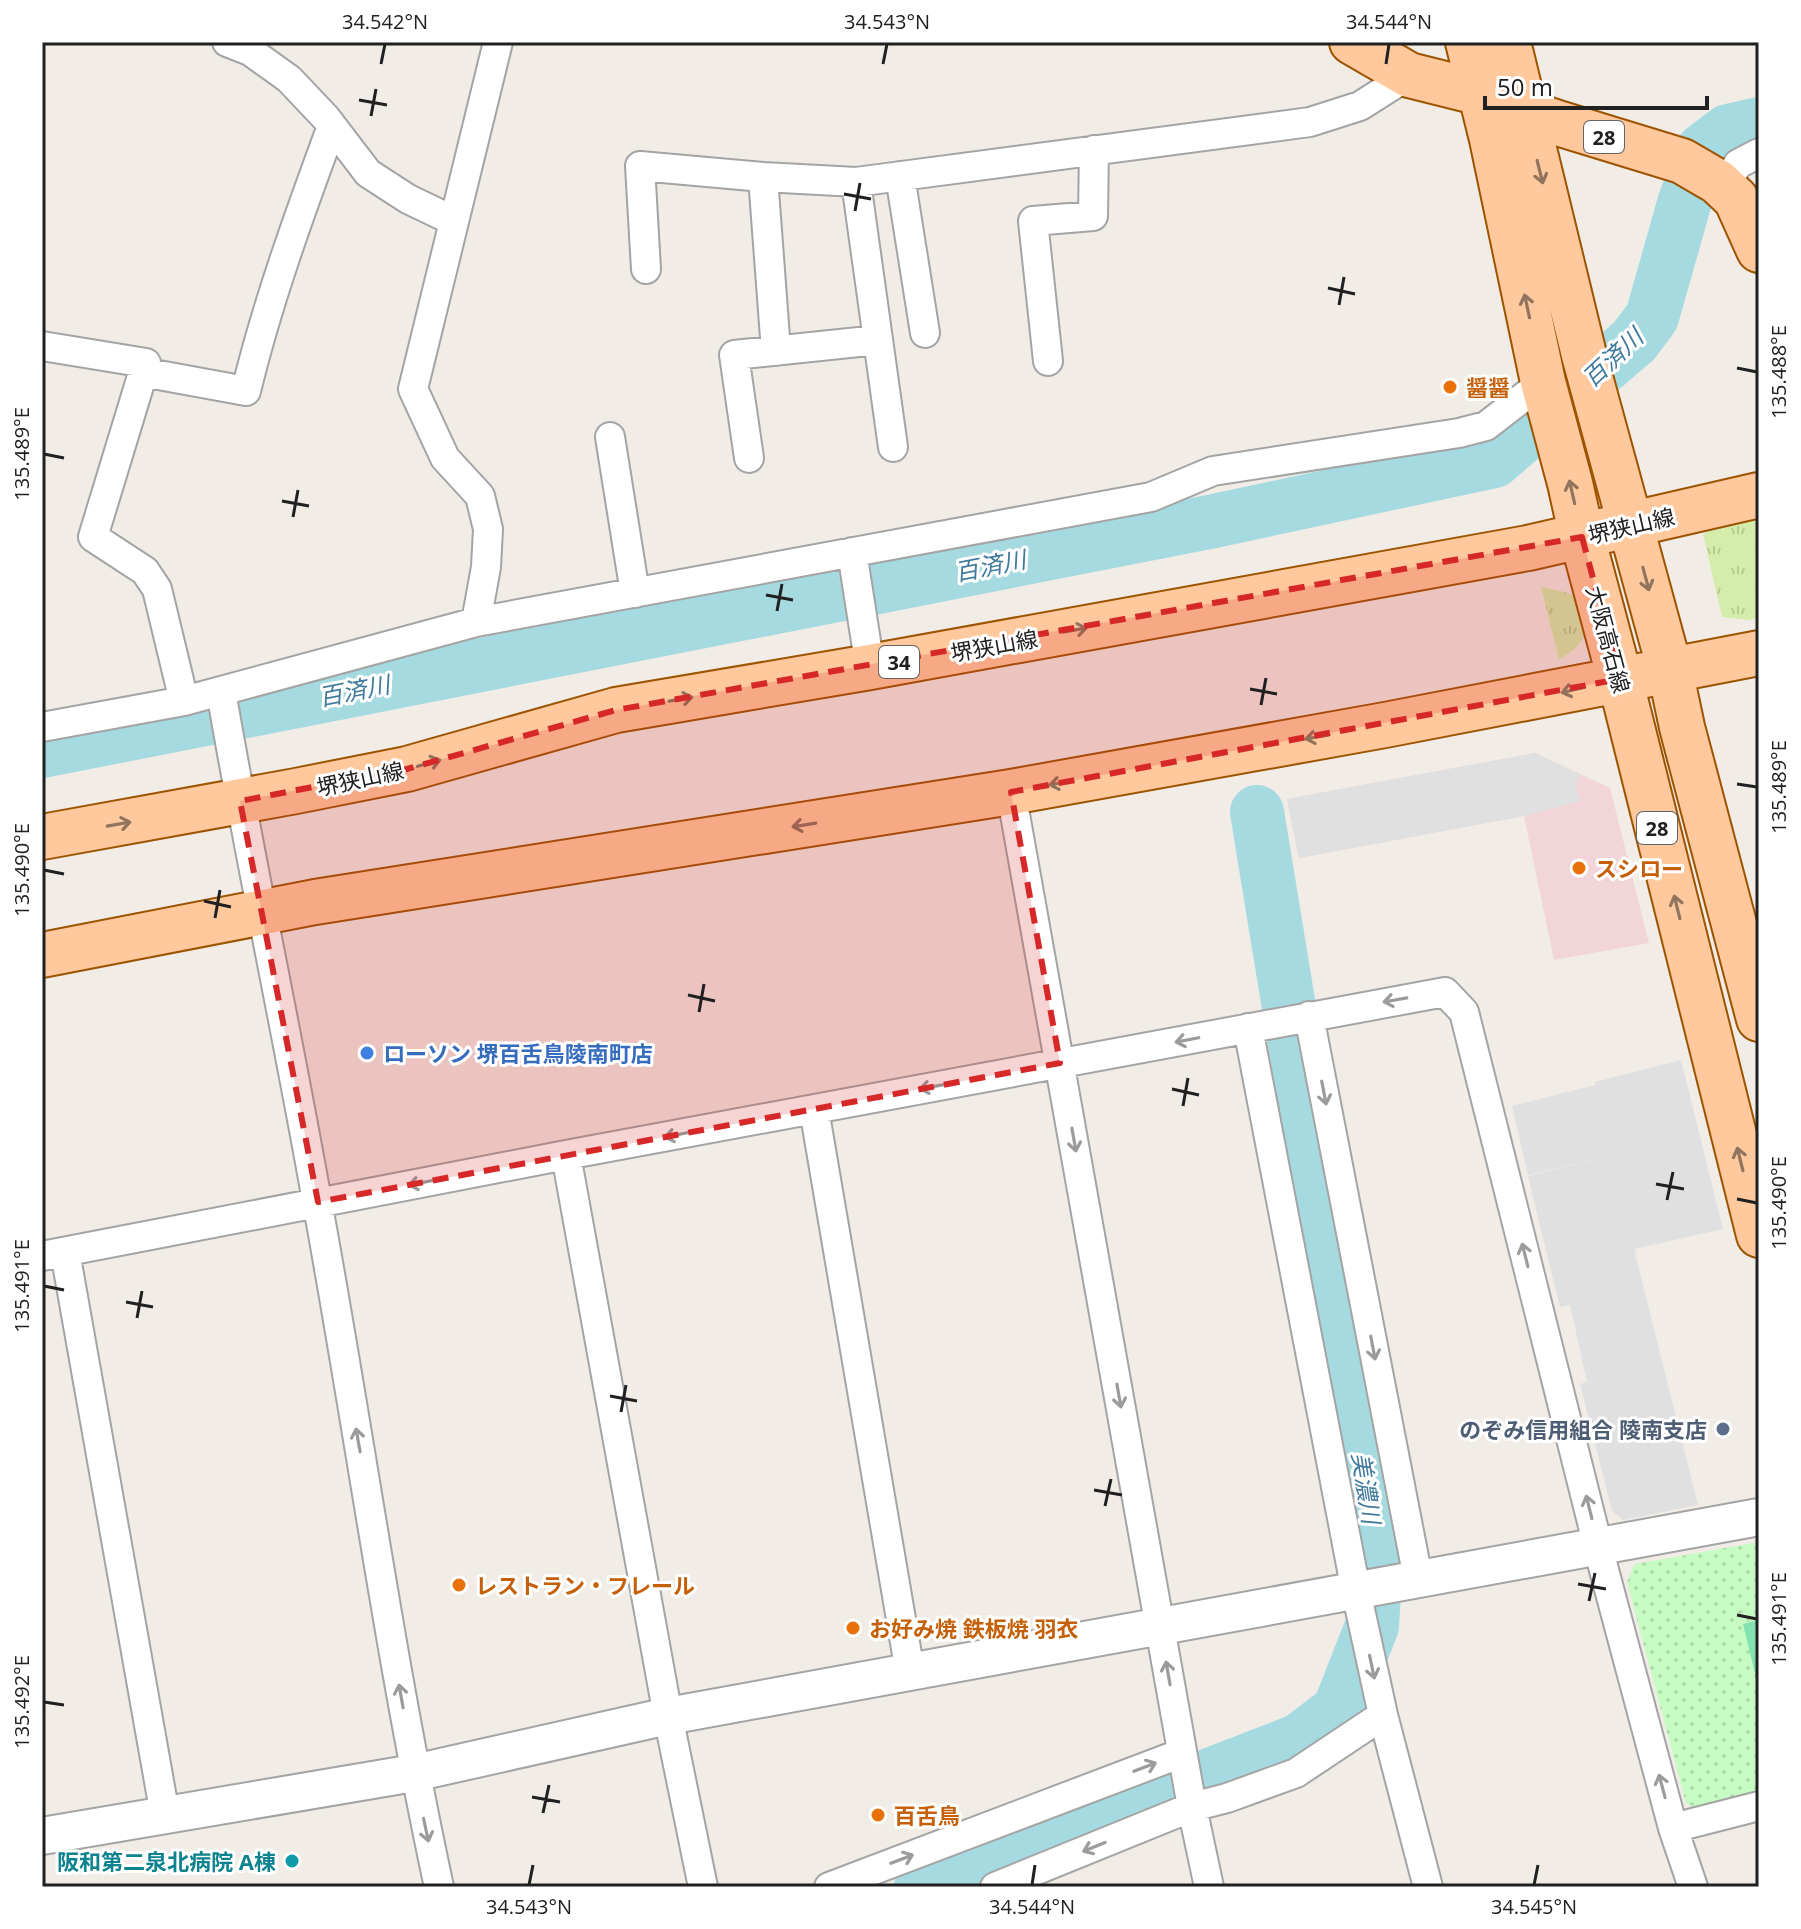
<svg xmlns="http://www.w3.org/2000/svg" width="1801" height="1929" viewBox="0 0 1801 1929" font-family="'Open Sans','Noto Sans JP',sans-serif">
<defs>
<pattern id="grass-tufts" width="24" height="20" patternUnits="userSpaceOnUse" patternTransform="scale(2)"><rect width="24" height="20" fill="#d4edab"/><path d="M3 7l-1-3M5 7V3M7 7l1-3M15 17l-1-3M17 17v-4M19 17l1-3" fill="none" stroke="#b6cb93"/></pattern>
<pattern id="park-dots" width="8" height="8" patternUnits="userSpaceOnUse" patternTransform="scale(2)"><rect width="8" height="8" fill="#c6fcc3"/><path d="M2 2h.1M6 6h.1" fill="none" stroke="#aad8a7" stroke-width="1.8" stroke-linecap="round"/></pattern>
</defs>
<rect width="100%" height="100%" fill="#f1ece6"/>
<!-- commercial -->
<path fill="#f2d5d8" d="M1535,753L1610,788L1649,943L1554,960L1524,816L1299,858L1287,799Z"/>
<!-- grass -->
<path fill="url(#grass-tufts)" d="M1759,517V618L1749,620L1722,617L1703,534L1724,524Z
M1541,587L1561,591L1579,597L1588,631L1576,648L1559,660Z"/>
<!-- park -->
<path fill="url(#park-dots)" d="M1759,1542V1794L1698,1810L1686,1803L1627,1582L1635,1564Z"/>
<!-- pitch -->
<path fill="#82e3b1" d="M1759,1620V1690L1743,1624Z"/>
<!-- parking -->
<path fill="#e0e0e0" d="M1535,753L1580,774L1575,787L1581,801L1524,816L1299,858L1287,799Z
M1681,1060L1723,1229L1634,1249L1698,1505L1623,1520L1612,1511L1580,1384L1587,1382L1570,1305L1560,1307L1528,1176L1612,1155L1528,1175L1512,1106L1595,1085V1082Z"/>
<!-- pier -->
<path fill="#fff" d="M1622,323L1634,372L1525,440L1518,414Z"/>
<g fill="none" stroke-linecap="round" stroke-linejoin="round">
<!-- river -->
<path stroke="#a5dae0" stroke-width="54" d="M42,751L1214,521L1494,461L1634,341L1652,317L1684,204L1703,150L1728,131L1759,124
M921,1887L1300,1740L1339,1710L1372,1626L1377,1545L1257,812"/>
<!-- minor casing -->
<g stroke="#a4a4a4" stroke-width="32">
<path id="minor" d="M227,42L250,51L289,79L326,118L368,173L408,199L454,221
M900,176L925,333
M763,177L776,351
M856,182L893,447
M1724,186L1738,164L1759,153
M646,269L640,166L763,177L856,182L1310,122L1360,106L1409,75
M42,346L146,363L93,537L145,571L157,589L184,701
M1048,361L1033,221L1093,216L1094,150
M142,372L246,391C268,300 300,213 332,126
M610,437L635,593
M749,458L734,355L878,340
M852,552L870,667
M476,622L1151,497L1213,471L1459,433L1486,426L1543,382
M221,691C250,861 287,1031 317,1201C359,1429 390,1660 439,1887
M42,727L184,701L476,622L486,567L488,529L480,496L445,458L413,389L498,42
M1011,792L1192,1807L1209,1887
M1309,1016L1418,1578
M1248,1028L1356,1591L1383,1715L1428,1887
M814,1109L910,1672
M566,1155L668,1716L703,1887
M65,1252L165,1815
M42,1256L566,1155L1445,992L1464,1012L1604,1570L1673,1828L1693,1887
M1673,1828L1759,1806
M829,1887L1182,1753
M995,1887L1192,1807L1227,1798L1296,1773L1383,1715"/>
</g>
<!-- tertiary casing -->
<g stroke="#a4a4a4" stroke-width="40">
<path id="tertiary" d="M42,1836L414,1773L668,1716L1759,1517"/>
</g>
<!-- primary casing -->
<g stroke="#9c5400" stroke-width="48">
<path id="primary" d="M1352,42L1409,75L1481,93L1525,112L1561,124L1682,161L1718,182L1736,199L1759,250
M1468,42L1492,139L1543,382L1570,483L1582,537L1620,679L1759,1235
M1508,42L1584,355L1670,670L1682,727L1759,1019
M42,837L296,791L407,769L616,710L870,667L1528,548L1759,495
M42,955L315,902L1011,792L1385,725L1759,653"/>
</g>
<!-- minor -->
<use href="#minor" stroke="#fff" stroke-width="28"/>
<!-- tertiary -->
<use href="#tertiary" stroke="#fff" stroke-width="36"/>
<!-- primary -->
<use href="#primary" stroke="#ffc89d" stroke-width="44"/>
</g>
<!-- one-way arrows -->
<defs><path id="oneway-shaft" d="M-6 0H5M1.5-3L5.5 0L1.5 3" fill="none" stroke-width="1.6" stroke-linecap="round" stroke-linejoin="round" transform="scale(2)"/></defs>
<g stroke="#90745e">
<use href="#oneway-shaft" transform="translate(1540 172) rotate(76)"/>
<use href="#oneway-shaft" transform="translate(1527 306) rotate(-102)"/>
<use href="#oneway-shaft" transform="translate(1572 492) rotate(-103)"/>
<use href="#oneway-shaft" transform="translate(1646 579) rotate(75)"/>
<use href="#oneway-shaft" transform="translate(1075 630) rotate(-10)"/>
<use href="#oneway-shaft" transform="translate(1573 690) rotate(167)"/>
<use href="#oneway-shaft" transform="translate(681 699) rotate(-10)"/>
<use href="#oneway-shaft" transform="translate(1317 737) rotate(170)"/>
<use href="#oneway-shaft" transform="translate(429 763) rotate(-16)"/>
<use href="#oneway-shaft" transform="translate(1061 783) rotate(170)"/>
<use href="#oneway-shaft" transform="translate(119 824) rotate(-10)"/>
<use href="#oneway-shaft" transform="translate(804 825) rotate(171)"/>
<use href="#oneway-shaft" transform="translate(1677 907) rotate(-104)"/>
<use href="#oneway-shaft" transform="translate(1740 1159) rotate(-104)"/>
</g>
<g stroke="#9b9b9b">
<use href="#oneway-shaft" transform="translate(1395 1000) rotate(170)"/>
<use href="#oneway-shaft" transform="translate(1187 1040) rotate(169)"/>
<use href="#oneway-shaft" transform="translate(931 1087) rotate(170)"/>
<use href="#oneway-shaft" transform="translate(1324 1093) rotate(79)"/>
<use href="#oneway-shaft" transform="translate(676 1135) rotate(169)"/>
<use href="#oneway-shaft" transform="translate(1074 1140) rotate(80)"/>
<use href="#oneway-shaft" transform="translate(420 1183) rotate(169)"/>
<use href="#oneway-shaft" transform="translate(1525 1255) rotate(-104)"/>
<use href="#oneway-shaft" transform="translate(1373 1348) rotate(79)"/>
<use href="#oneway-shaft" transform="translate(1119 1396) rotate(80)"/>
<use href="#oneway-shaft" transform="translate(358 1440) rotate(-100)"/>
<use href="#oneway-shaft" transform="translate(1589 1507) rotate(-104)"/>
<use href="#oneway-shaft" transform="translate(1372 1667) rotate(78)"/>
<use href="#oneway-shaft" transform="translate(1168 1673) rotate(-100)"/>
<use href="#oneway-shaft" transform="translate(401 1696) rotate(-100)"/>
<use href="#oneway-shaft" transform="translate(1145 1767) rotate(-21)"/>
<use href="#oneway-shaft" transform="translate(1662 1786) rotate(-105)"/>
<use href="#oneway-shaft" transform="translate(426 1830) rotate(78)"/>
<use href="#oneway-shaft" transform="translate(1094 1847) rotate(158)"/>
<use href="#oneway-shaft" transform="translate(902 1859) rotate(-21)"/>
</g>
<!-- marked area -->
<path fill="#d62828" fill-opacity="0.2" stroke="#d62828" stroke-width="6" stroke-dasharray="16 10" stroke-linejoin="round" d="M1582,537L1620,679L1011,792L1060,1063L318,1202L240,801L407,769L616,710Z"/>
<!-- ticks -->
<path fill="none" stroke="#202020" stroke-width="3" d="M381,64L385,44M883,64L887,44M1386,64L1389,44M359,100L387,105M371,116L376,89M844,194L871,199M855,211L860,183M1328,288L1355,294M1339,305L1344,277M1737,368L1757,372M44,454L64,458M282,501L309,506M293,517L298,490M766,595L793,600M777,611L782,584M1250,689L1277,694M1261,705L1266,678M1737,784L1757,787M44,870L64,874M204,901L231,907M215,918L220,890M688,995L715,1001M699,1012L704,984M1172,1089L1199,1095M1183,1106L1188,1078M1656,1184L1684,1189M1737,1199L1757,1203M1667,1200L1673,1172M44,1286L64,1290M126,1302L153,1307M137,1318L142,1291M610,1396L637,1401M621,1412L626,1385M1094,1490L1122,1495M1105,1506L1111,1479M1578,1584L1606,1589M1589,1601L1595,1573M1737,1615L1757,1619M44,1702L64,1705M532,1797L560,1802M543,1813L549,1785M529,1885L533,1865M1032,1885L1035,1865M1534,1885L1538,1865"/>
<!-- markers -->
<g fill="#e8710a" stroke="#fff" stroke-width="3">
<circle cx="1450" cy="387" r="8"/>
<circle cx="1579" cy="868" r="8"/>
<circle cx="459" cy="1585" r="8"/>
<circle cx="853" cy="1628" r="8"/>
<circle cx="878" cy="1815" r="8"/>
</g>
<circle fill="#3f7fe0" stroke="#fff" stroke-width="3" cx="367" cy="1053" r="8"/>
<circle fill="#5c6f8a" stroke="#fff" stroke-width="3" cx="1723" cy="1429" r="8"/>
<circle fill="#0f9aa8" stroke="#fff" stroke-width="3" cx="292" cy="1861" r="8"/>
<g text-anchor="middle" dominant-baseline="central" stroke-width="6" stroke-linejoin="round" paint-order="stroke">
<!-- shield labels -->
<g fill="#fff" stroke="#636363" stroke-width="2">
<rect x="1584" y="121" width="40" height="32" rx="6"/>
<rect x="879" y="646" width="40" height="32" rx="6"/>
<rect x="1637" y="812" width="40" height="32" rx="6"/>
</g>
<g font-size="20" font-weight="bold" fill="#202020">
<text x="1604" y="137">28</text>
<text x="899" y="662">34</text>
<text x="1657" y="828">28</text>
</g>
<!-- food labels -->
<g font-size="22" font-weight="bold" fill="#c56008" stroke="#fff" text-anchor="start">
<text x="1466" y="387">醤醤</text>
<text x="1595" y="868">スシロー</text>
<text x="475" y="1585">レストラン・フレール</text>
<text x="869" y="1628">お好み焼 鉄板焼 羽衣</text>
<text x="894" y="1815">百舌鳥</text>
</g>
<!-- street labels -->
<g font-size="22" fill="#202020" stroke="#fff">
<text transform="translate(1631 525) rotate(-13)">堺狭山線</text>
<text transform="translate(1609 639) rotate(75)">大阪高石線</text>
<text transform="translate(994 645) rotate(-10)">堺狭山線</text>
<text transform="translate(360 778) rotate(-12)">堺狭山線</text>
</g>
<!-- shop labels -->
<g font-size="22" font-weight="bold" fill="#366cbe" stroke="#fff" text-anchor="start">
<text x="383" y="1053">ローソン 堺百舌鳥陵南町店</text>
</g>
<!-- service labels -->
<g font-size="22" font-weight="bold" fill="#4e5e75" stroke="#fff" text-anchor="end">
<text x="1707" y="1429">のぞみ信用組合 陵南支店</text>
</g>
<!-- culture labels -->
<g font-size="22" font-weight="bold" fill="#0d838f" stroke="#fff" text-anchor="end">
<text x="276" y="1861">阪和第二泉北病院 A棟</text>
</g>
<!-- water labels -->
<g font-size="24" font-style="italic" fill="#407a9c" stroke="#fff">
<text transform="translate(1612 357) rotate(-43)">百済川</text>
<text transform="translate(990 565) rotate(-11)">百済川</text>
<text transform="translate(354 690) rotate(-11)">百済川</text>
<text transform="translate(1367 1488) rotate(81)">美濃川</text>
</g>
</g>
<!-- border -->
<rect width="1801" height="1929" fill="none" stroke="#ffffff" stroke-width="88"/>
<!-- scale -->
<path d="M1485 96v12h222v-12" fill="none" stroke="#202020" stroke-width="4"/>
<text x="1497" y="96" font-size="24" fill="#202020" stroke="#ffffff" stroke-width="6" paint-order="stroke">50 m</text>
<rect x="44" y="44" width="1713" height="1841" fill="none" stroke="#202020" stroke-width="3"/>
<g font-size="20" text-anchor="middle" fill="#202020">
<text x="385" y="29">34.542°N</text>
<text x="887" y="29">34.543°N</text>
<text x="1389" y="29">34.544°N</text>
<text transform="translate(1779 372) rotate(-90)" y="7">135.488°E</text>
<text transform="translate(22 454) rotate(-90)" y="7">135.489°E</text>
<text transform="translate(1779 787) rotate(-90)" y="7">135.489°E</text>
<text transform="translate(22 870) rotate(-90)" y="7">135.490°E</text>
<text transform="translate(1779 1203) rotate(-90)" y="7">135.490°E</text>
<text transform="translate(22 1286) rotate(-90)" y="7">135.491°E</text>
<text transform="translate(1779 1619) rotate(-90)" y="7">135.491°E</text>
<text transform="translate(22 1702) rotate(-90)" y="7">135.492°E</text>
<text x="529" y="1914">34.543°N</text>
<text x="1032" y="1914">34.544°N</text>
<text x="1534" y="1914">34.545°N</text>
</g>
</svg>
